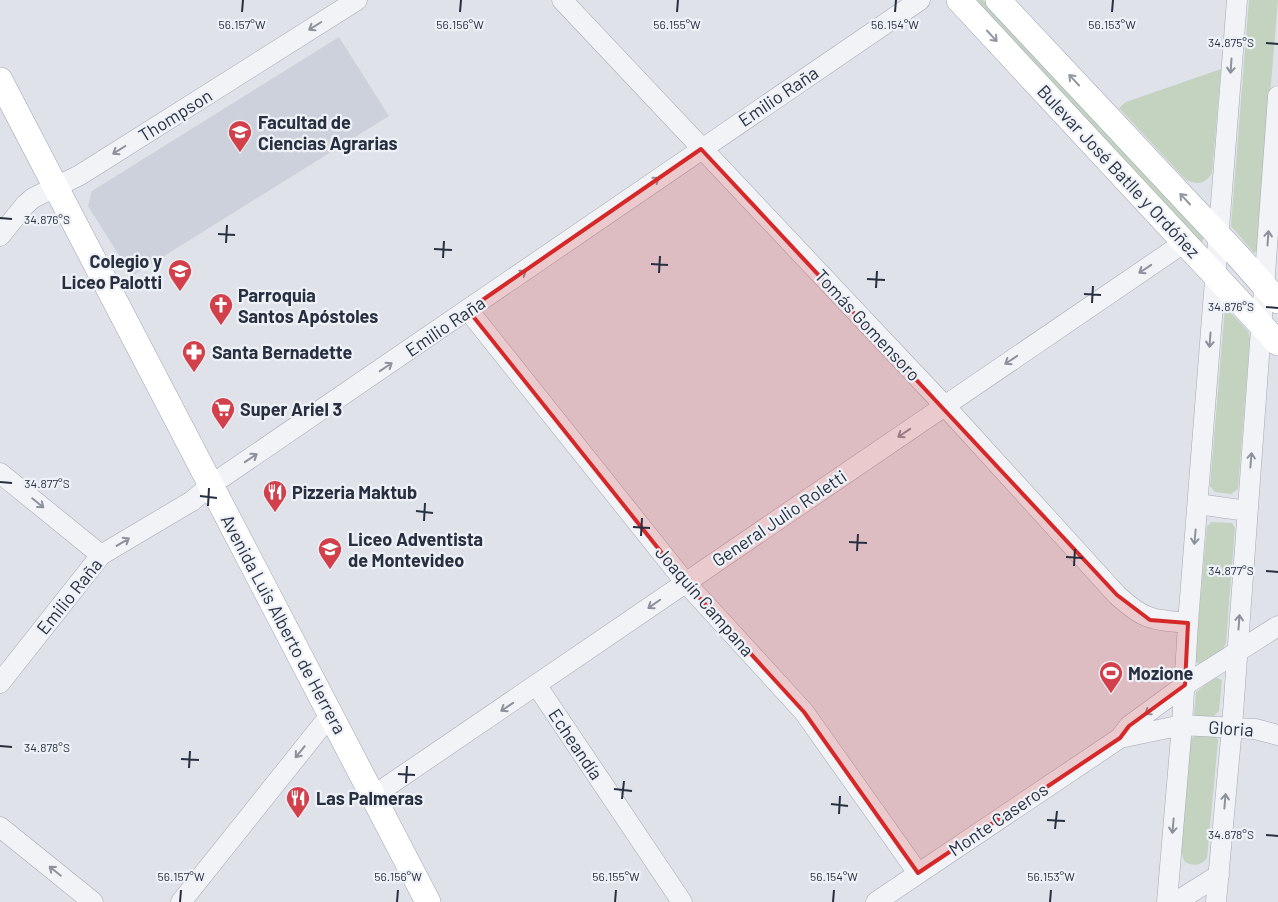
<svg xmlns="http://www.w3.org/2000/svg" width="1278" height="902" viewBox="0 0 1278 902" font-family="Barlow,sans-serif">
<rect width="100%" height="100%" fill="#dfe2e9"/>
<!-- built -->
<path fill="#cdd1db" d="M339,37L389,116L132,276L88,206L92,191Z"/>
<!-- green -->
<path fill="#c3d3c0" d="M971,0H983L1204,234L1202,243H1199Z
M1249,0H1278L1257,251L1254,253L1231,226Z
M1221,69L1212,173C1205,184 1198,185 1186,180L1119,108L1126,102Z
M1225,307L1248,331L1250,337L1238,489L1231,494L1215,492L1210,486Z
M1212,522L1232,523L1235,528L1226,642L1222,652L1200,665L1195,660L1207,526Z
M1215,677L1222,680L1219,711L1211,719L1194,717L1196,692Z
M1195,736H1216L1218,740L1207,858C1201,866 1192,867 1184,861L1181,849L1189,740Z"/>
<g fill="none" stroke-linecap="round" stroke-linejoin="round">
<!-- minor casing -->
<g stroke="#a4a9b3" stroke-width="21">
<path id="minor" d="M562,0L944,405L1117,595C1144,620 1152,620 1188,623
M0,236L25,205L33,198L80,175L357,0
M468,310L685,582L804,712L918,873
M0,473L101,555
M1198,504L1247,511
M0,683L101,555L192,501L211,485L920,0
M537,686L682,902
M1120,738L1182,725L1255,729L1278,735
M373,796L1185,242
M0,827L93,902
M181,902L331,714
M876,902L1120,738L1129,726L1185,685L1278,626
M1167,902L1182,725L1188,623L1237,0
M1176,902L1219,875
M1216,902L1232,727L1278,96"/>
</g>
<!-- major casing -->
<g stroke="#9ea5b5" stroke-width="26">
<path id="major" d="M959,0L1278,343
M998,0L1238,256L1278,301
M0,80L428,902"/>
</g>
<!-- minor -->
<use href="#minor" stroke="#f1f3f7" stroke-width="20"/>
<!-- major -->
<use href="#major" stroke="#fff" stroke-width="25"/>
</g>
<!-- one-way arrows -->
<defs><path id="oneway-shaft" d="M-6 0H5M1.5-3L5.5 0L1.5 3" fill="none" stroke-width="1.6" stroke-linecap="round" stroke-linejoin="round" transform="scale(1.25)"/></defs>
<g stroke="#8c919c">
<use href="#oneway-shaft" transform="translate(315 26) rotate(148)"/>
<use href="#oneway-shaft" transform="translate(1231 66) rotate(94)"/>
<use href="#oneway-shaft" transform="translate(119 150) rotate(148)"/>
<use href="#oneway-shaft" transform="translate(653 182) rotate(-35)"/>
<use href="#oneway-shaft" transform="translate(1268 238) rotate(-86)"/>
<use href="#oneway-shaft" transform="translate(1145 269) rotate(146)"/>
<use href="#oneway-shaft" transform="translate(520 275) rotate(-35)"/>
<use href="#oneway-shaft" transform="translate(1210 340) rotate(94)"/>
<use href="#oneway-shaft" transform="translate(1011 360) rotate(146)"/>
<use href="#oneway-shaft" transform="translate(386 367) rotate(-34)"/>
<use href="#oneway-shaft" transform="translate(904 433) rotate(146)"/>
<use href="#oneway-shaft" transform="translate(251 458) rotate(-34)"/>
<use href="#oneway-shaft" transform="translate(1251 460) rotate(-85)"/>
<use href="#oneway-shaft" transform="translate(38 503) rotate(39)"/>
<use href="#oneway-shaft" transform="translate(1195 537) rotate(95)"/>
<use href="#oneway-shaft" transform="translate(123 542) rotate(-31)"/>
<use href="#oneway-shaft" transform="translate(654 604) rotate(145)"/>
<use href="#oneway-shaft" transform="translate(1239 622) rotate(-86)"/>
<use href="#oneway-shaft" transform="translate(507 707) rotate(146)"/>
<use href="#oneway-shaft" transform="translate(1151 710) rotate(144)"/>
<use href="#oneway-shaft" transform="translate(300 752) rotate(129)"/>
<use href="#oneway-shaft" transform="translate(1225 801) rotate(-85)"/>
<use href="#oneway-shaft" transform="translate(1173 826) rotate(95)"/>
<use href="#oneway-shaft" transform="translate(55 871) rotate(-141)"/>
</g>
<g stroke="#9397a0">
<use href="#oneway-shaft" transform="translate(992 36) rotate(47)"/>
<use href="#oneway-shaft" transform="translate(1074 80) rotate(-133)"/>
<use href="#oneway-shaft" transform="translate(1185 199) rotate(-133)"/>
</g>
<!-- marked area -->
<path fill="#d62828" fill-opacity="0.2" stroke="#d62828" stroke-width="4" stroke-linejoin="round" d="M701,149L1117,595L1150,620L1188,623L1185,685L1129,726L1120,738L918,873L804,712L685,582L468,310Z"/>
<!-- ticks -->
<path fill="none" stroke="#272f40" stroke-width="2" d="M242,12L243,0M460,12L461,0M677,12L678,0M895,12L896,0M1112,12L1113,0M1266,43L1278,44M0,218L12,219M218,234L235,235M226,243L227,225M434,249L452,250M443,258L444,241M651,264L668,265M659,273L660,256M867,279L885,280M876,288L877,271M1084,294L1101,295M1092,303L1093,286M1266,307L1278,308M0,482L12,483M200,496L217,498M208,506L209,488M416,511L433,513M424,521L425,503M633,527L650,528M641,536L642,518M849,542L867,543M857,551L858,534M1066,557L1083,558M1074,566L1075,549M1266,571L1278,572M0,746L12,747M181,759L199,760M189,768L190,751M398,774L415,775M406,783L407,766M614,789L632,791M622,799L624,781M831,804L848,806M839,814L840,796M1047,820L1065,821M1055,829L1057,811M1266,835L1278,836M180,902L181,890M397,902L398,890M615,902L616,890M833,902L834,890M1050,902L1051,890"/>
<!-- icons -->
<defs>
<g id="university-pin" transform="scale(1.25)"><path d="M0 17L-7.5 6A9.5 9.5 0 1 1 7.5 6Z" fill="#d2404b" stroke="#eef1f6"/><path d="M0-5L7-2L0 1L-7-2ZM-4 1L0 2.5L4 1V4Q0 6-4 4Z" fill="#fff"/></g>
<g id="school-pin" transform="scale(1.25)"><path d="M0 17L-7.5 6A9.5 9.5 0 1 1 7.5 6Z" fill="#d2404b" stroke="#eef1f6"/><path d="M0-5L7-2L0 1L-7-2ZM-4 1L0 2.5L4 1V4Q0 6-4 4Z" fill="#fff"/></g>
<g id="church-pin" transform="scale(1.25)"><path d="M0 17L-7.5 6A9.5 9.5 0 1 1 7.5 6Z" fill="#d2404b" stroke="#eef1f6"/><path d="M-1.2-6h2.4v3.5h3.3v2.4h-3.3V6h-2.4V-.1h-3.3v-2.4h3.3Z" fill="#fff"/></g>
<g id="pharmacy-pin" transform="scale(1.25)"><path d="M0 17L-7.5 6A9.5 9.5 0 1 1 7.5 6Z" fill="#d2404b" stroke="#eef1f6"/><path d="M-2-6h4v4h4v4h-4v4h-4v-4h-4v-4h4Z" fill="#fff"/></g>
<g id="supermarket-pin" transform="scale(1.25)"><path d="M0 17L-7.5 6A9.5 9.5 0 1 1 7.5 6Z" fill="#d2404b" stroke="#eef1f6"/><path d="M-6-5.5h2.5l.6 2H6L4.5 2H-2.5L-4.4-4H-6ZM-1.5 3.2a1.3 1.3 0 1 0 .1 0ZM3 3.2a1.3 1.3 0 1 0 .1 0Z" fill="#fff"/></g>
<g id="restaurant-pin" transform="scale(1.25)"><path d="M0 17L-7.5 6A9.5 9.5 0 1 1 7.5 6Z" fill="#d2404b" stroke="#eef1f6"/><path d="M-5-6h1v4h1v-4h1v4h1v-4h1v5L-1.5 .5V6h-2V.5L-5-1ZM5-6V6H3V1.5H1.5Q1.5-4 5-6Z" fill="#fff"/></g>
<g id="stadium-pin" transform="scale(1.25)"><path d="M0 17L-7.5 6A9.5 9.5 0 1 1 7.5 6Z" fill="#d2404b" stroke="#eef1f6"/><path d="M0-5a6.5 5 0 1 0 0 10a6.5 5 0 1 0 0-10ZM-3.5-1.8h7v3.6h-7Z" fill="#fff"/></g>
</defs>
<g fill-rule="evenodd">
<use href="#university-pin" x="240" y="132"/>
<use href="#school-pin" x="180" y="271"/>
<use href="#church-pin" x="221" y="305"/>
<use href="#pharmacy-pin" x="194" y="352"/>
<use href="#supermarket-pin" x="223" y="409"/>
<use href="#restaurant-pin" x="275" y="492"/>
<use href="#school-pin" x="330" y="549"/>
<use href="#stadium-pin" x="1111" y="673"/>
<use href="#restaurant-pin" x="298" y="798"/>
</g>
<g text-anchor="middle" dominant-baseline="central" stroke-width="4.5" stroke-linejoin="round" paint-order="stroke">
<!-- street labels -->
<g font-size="18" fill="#272f40" stroke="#eef1f6">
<text transform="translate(778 96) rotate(-34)">Emilio Raña</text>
<text transform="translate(175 115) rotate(-32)">Thompson</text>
<text transform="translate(1119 171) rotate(47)">Bulevar José Batlle y Ordóñez</text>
<text transform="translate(868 325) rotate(47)">Tomás Gomensoro</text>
<text transform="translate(445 326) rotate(-34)">Emilio Raña</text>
<text transform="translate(779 518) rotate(-34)">General Julio Roletti</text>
<text transform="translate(69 596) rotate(-51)">Emilio Raña</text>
<text transform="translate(705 601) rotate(49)">Joaquín Campana</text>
<text transform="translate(284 624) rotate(62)">Avenida Luis Alberto de Herrera</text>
<text transform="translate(1231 728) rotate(4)">Gloria</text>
<text transform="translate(576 744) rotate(56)">Echeandía</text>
<text transform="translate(998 819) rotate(-34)">Monte Caseros</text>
</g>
<!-- poi labels -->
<g font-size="18" font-weight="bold" fill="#272f40" stroke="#eef1f6" text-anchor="start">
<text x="258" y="122">Facultad de<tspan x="258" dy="21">Ciencias Agrarias</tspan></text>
<text x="162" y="261" text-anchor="end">Colegio y<tspan x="162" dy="21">Liceo Palotti</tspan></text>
<text x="238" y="295">Parroquia<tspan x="238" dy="21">Santos Apóstoles</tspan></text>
<text x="212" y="352">Santa Bernadette</text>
<text x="240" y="409">Super Ariel 3</text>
<text x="292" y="492">Pizzeria Maktub</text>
<text x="348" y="539">Liceo Adventista<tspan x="348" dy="21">de Montevideo</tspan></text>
<text x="1128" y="673">Mozione</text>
<text x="316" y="798">Las Palmeras</text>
</g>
</g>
<g font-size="12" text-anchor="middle" fill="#272f40" stroke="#eef1f6" stroke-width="4.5" stroke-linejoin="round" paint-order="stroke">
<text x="242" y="29">56.157°W</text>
<text x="460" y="29">56.156°W</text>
<text x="677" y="29">56.155°W</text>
<text x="895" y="29">56.154°W</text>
<text x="1112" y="29">56.153°W</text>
<text x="1231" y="47">34.875°S</text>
<text x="47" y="224">34.876°S</text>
<text x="1231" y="311">34.876°S</text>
<text x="47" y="488">34.877°S</text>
<text x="1231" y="575">34.877°S</text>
<text x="47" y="752">34.878°S</text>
<text x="1231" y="839">34.878°S</text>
<text x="181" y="881">56.157°W</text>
<text x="398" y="881">56.156°W</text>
<text x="616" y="881">56.155°W</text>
<text x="834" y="881">56.154°W</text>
<text x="1051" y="881">56.153°W</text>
</g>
</svg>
